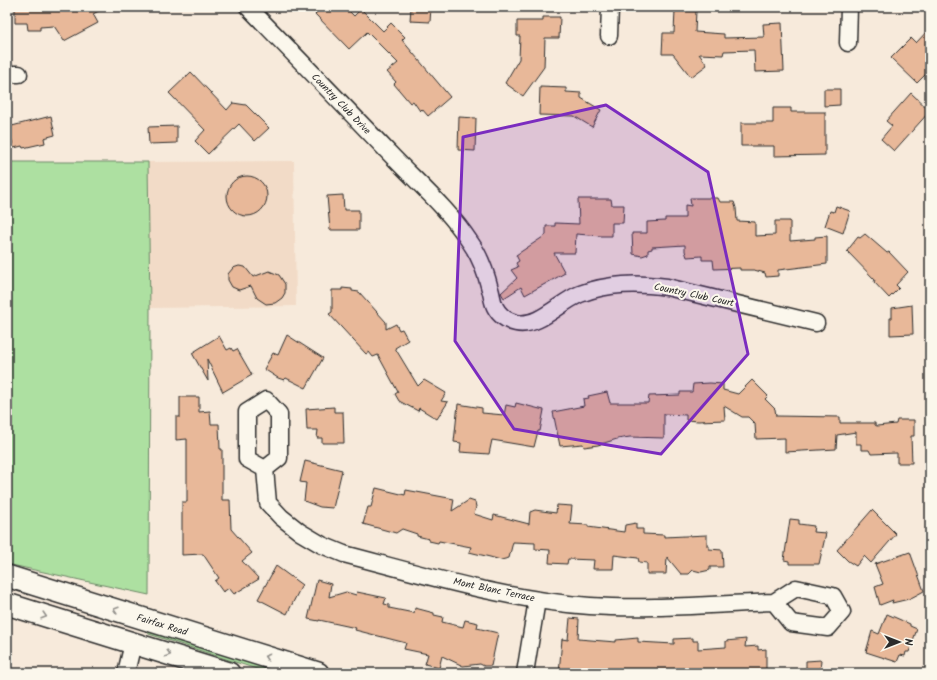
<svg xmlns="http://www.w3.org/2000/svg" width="937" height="680" viewBox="0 0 937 680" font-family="Kalam,sans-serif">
<rect width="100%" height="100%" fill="#f7eadb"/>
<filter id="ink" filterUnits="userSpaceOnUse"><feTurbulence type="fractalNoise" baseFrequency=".025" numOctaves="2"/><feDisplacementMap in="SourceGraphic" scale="8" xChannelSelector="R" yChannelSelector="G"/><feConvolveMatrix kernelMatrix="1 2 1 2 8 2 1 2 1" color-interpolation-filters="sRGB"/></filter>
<g filter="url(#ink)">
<!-- built -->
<path fill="#f2dbc7" d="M294,161L296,306L150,308L148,162Z"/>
<!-- green -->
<path fill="#ade0a1" stroke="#6c8666" d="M7,162H148L150,308L149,595L7,564Z
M148,628L280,671L266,672L149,634L147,631Z"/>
<!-- building -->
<path fill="#e8b899" stroke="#2b2b2b" d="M15,7H106L93,14L98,23L64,41L54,26L40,27V30H28L27,23H15Z
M322,7H345L354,16L361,9L383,31L391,23L405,37L402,40L450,97L428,116L422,109L420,111L413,101L410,103L394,84L396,82L387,72L398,63L367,32L349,49L315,14Z
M411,7H431L430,22L410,21Z
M675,10L696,11L695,32L724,34V38L764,37L763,24L782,23L784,71L755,72L754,50L724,51L723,55L699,54L707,65L691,77L673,54H662L663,33H674Z
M543,17H560L559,38H545L544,67L523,96L505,83L519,59L520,36H517V21H543Z
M930,28V70L917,83L891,58L911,38L916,43Z
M191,72L227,110L233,103L246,105L269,128L255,141L239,124L208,154L195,141L205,130L169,93Z
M540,87L566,88V92L581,93V98L601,110L592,127L574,116L539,115Z
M824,89H840V105L824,106Z
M911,93L930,111L894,151L881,139L892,126L886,121Z
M773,108H791V112H825V155L774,156V146H741V123H773Z
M51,116L55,135L44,138L45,143L23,148L22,146L14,148L8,127Z
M459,117L476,118L475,151L458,150Z
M177,126V143L149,144L148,127Z
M227 196a20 20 0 1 1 40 0a20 20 0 1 1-40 0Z
M343,195L344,210H359V230H330L327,196Z
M690,198H718L720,202H734L736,208L737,221L755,222V236L775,235V221H790V241L815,239V237L827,236V264L778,270V276L766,277L765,273L754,270H740V268L714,269L713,260H702V256L687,257L685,251V245L652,247V249L648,250V254L642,256L633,254L632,233H647V222L665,221V218H685V205L691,206Z
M578,199H611L612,205H624L623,223H612V236H601L576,234L575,253H554L565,273L525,295L521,287L504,298L501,293L517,278L511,270L518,267L516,263L519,261L516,255L546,235V226H555V223L579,224Z
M836,206L850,211L843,233L825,226L830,211L834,212Z
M865,234L887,253L889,252L908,272L896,285L899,288L889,298L874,282L875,280L847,251L858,237L860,238Z
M239,266L245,267L253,277L269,271L279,275L285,284V293L282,298L275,303L266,304L257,298L251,286L239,290L232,287L228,280V274L233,268Z
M342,288L352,289V291L359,292L386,322V329L396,324L399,330L402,329L408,340L395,348L418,386L424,380L446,393L441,401L448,402L437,419L419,408L418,411L399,401L395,394L398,392L378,355L373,357L369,352L366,354L329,314L332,312V290H342Z
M912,305L913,334L890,335V318H892V308Z
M287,335L323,358L306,388L286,378L284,380L278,378L264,369L273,353L278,355Z
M219,336L227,350L231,348L233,351L237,349L252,375L223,392L207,359L208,381L192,353Z
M752,380L768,396L765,399L775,409L776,416L840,417V423H875V425L877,426L896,424L897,420H914V436H911L912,463H897V453L871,454L869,450H861V444H856V432L837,435L836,449L785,452V438L756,439L755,424L748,417H742L724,406L725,420L698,421L686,420V415L664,414V438L630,437L617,439L598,445L584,447L583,444L560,446L553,412L584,406L583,399L589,398L588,396L607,392L610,403H648L649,396L680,395V392H692L693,384L710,383L723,384V390L738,394Z
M180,397H199V412L210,411L211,424H219L220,449H222V500H230L231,529L252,553L242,561L259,579L234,594L229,588L223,592L215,581L219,578L203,554L182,555V502H187V439L176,440V417H180Z
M516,403L544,410L540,431H538L534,447L492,440L489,454L460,452L461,443L454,442L458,404L482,408V413L504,415L506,405L515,407Z
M334,407V412H343L344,443H322V438H317L318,430H307L306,409Z
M305,461L342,470L333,508L320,507L304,501L306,483L300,482Z
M376,488L405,495L406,490L454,499L452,511L469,500L475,502L476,507L474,514L493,520L494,515L529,524L530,512L535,510L556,513L557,505L572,506L570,524L588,525V527L624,532L625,525L636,523V529H643V534L664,535V537L707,535V546H709V549L722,550L723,567H710V570L701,572L693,570L689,574H681L667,557L666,574H647V563L639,562L638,558L614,555L613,569H593L594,560L568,559L567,564L549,563L550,550L535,549V543L513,542L509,558L501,560L490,557L469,552L471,547L439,541L438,543L429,541V539L417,536V534L402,529L396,533L363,524L368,507H371Z
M872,510L896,534L871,563L864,556L856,566L848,561L837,550Z
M790,519L799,520V524L814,526L813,532L826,533L819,564H789V561L784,560Z
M910,552L924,591L909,599L892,603L893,600L880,605L875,587L883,584L875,564Z
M276,566L302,585L287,614L258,599Z
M317,580L331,584L329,597L346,592L356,595L357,592L386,598L384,604L389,605V608L414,613L415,608L434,613V615L443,617L442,622L463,627L465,620L478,623L477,628L498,633L491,666H484L480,664L463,666L442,656L439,668L425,664L428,654L404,649L406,643L355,630L356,628L319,620V621L308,619Z
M887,614L910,624V626L917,629L909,652H906L905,656L900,655L897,662L866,652L872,631L879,634Z
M570,618L579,619L578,639L616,642V640L638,638V642L674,644V639L693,638V641H698V649L726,647V641L746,639L745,647L758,646V650L766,649V673H681V671L616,673V670L595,669L594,673H559L562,639L568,640Z
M821,660L820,673H806V661Z"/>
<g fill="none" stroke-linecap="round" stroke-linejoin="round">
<!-- minor casing -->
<g stroke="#2b2b2b" stroke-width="19">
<path id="minor" d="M248,7C297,57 345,107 393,157C420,185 449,210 470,242C480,256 486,273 490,289C492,295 492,301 495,307C499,315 507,321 516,323C538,328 560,302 580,294C609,283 637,283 667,287L816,323
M609,36L610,7
M848,43L849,7
M7,74H19
M266,400L279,414V458L265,469L247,459V412Z
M265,469L268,503L281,517L300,532L322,545L344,554C425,575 506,600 590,606C651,610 712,604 774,602L791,623L828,628L842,612L833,596L796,588L774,602
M126,673L133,643
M525,673L537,600"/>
</g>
<!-- major casing -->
<g stroke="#2b2b2b" stroke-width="24">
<path id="major" d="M7,576L318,673
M7,604L229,673"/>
</g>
<!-- minor -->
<use href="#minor" stroke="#fbf7ec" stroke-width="16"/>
<!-- major -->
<use href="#major" stroke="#fbf7ec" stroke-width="21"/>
</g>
<!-- one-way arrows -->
<defs><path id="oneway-chevron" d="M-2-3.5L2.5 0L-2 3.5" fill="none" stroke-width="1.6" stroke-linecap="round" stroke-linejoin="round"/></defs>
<g stroke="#93918c">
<use href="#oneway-chevron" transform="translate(116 610) rotate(-163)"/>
<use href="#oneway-chevron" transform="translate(44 616) rotate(17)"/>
<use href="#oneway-chevron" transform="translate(168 654) rotate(17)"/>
<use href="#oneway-chevron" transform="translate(267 657) rotate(-163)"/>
</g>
</g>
<!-- marked area -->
<path fill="#7b2cbf" fill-opacity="0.2" stroke="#7b2cbf" stroke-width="3" stroke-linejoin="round" d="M606,105L708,172L748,354L661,454L514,429L455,341L463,137Z"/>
<g text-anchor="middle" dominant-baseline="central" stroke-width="4" stroke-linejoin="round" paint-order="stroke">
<!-- street labels -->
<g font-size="10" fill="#2b2b2b" stroke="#fbf7ec">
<text transform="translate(341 104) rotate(46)">Country Club Drive</text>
<text transform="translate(694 295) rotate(12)">Country Club Court</text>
<text transform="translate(494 590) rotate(12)">Mont Blanc Terrace</text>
<text transform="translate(162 625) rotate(17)">Fairfax Road</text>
</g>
</g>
<!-- margin -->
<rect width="937" height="680" fill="none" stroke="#fbf7ec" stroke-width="24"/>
<rect x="12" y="12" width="913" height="656" fill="none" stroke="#2b2b2b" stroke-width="1.5" filter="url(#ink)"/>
<!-- north arrow -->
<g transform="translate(899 642) rotate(90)" stroke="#fbf7ec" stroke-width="3" paint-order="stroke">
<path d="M0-3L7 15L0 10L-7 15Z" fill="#2b2b2b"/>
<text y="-6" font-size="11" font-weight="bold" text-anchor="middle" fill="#2b2b2b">N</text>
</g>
</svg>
